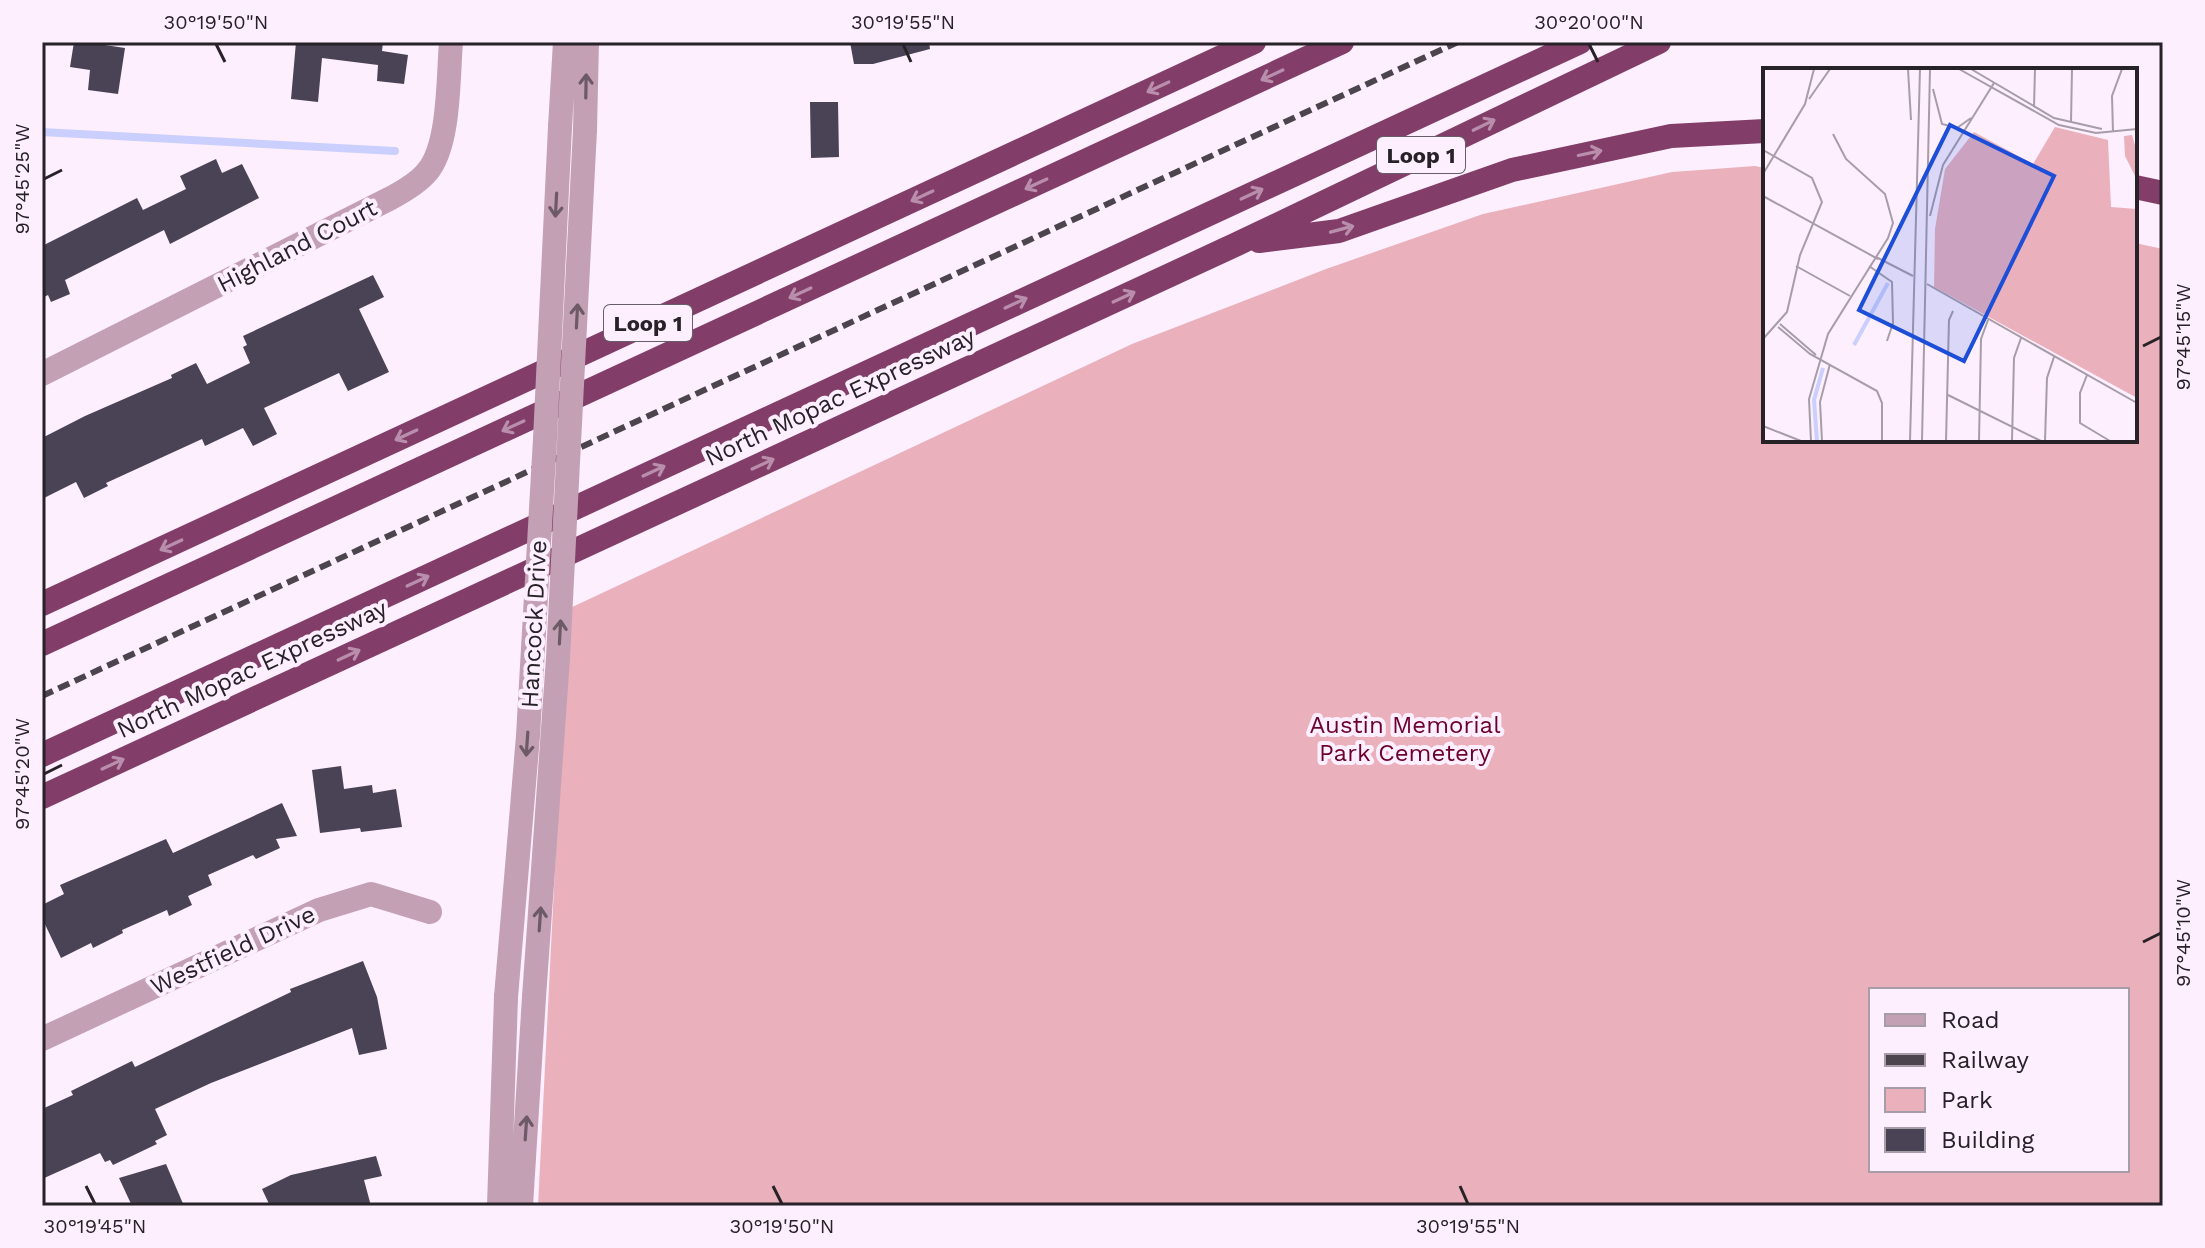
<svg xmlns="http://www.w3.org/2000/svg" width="2205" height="1248" viewBox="0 0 2205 1248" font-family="'Work Sans',sans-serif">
<rect width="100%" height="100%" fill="#fdeffe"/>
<!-- green -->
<path fill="#eab1bc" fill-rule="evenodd" d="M1755,166L1765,168V440H2135V243L2163,249V1206H538L568,609L1132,344L1326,269L1483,214L1672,172ZM1871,990H2127V1170H1871Z"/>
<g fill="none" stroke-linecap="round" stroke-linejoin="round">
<!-- stream -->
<path stroke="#cbcffe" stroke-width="8" d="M42,132L395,151"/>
</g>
<!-- building -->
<path fill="#4a4355" d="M74,42H98V44L125,48L118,94L88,90L90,70L70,67Z
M296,42H383L382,51L408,55L404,84L377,81L378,65L322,58L318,102L291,99Z
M850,42H929L930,49L873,64H854Z
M810,102H838L839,157L811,158Z
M216,159L222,173L242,164L259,198L170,244L164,230L65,280L70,294L51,302L48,295L42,298V246L137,198L143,210L186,189L180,176Z
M373,275L384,297L359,309L389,372L348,391L339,373L264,408L277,434L253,446L243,428L205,446L202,439L106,483L108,486L84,498L76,482L42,499V438L85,416L172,378L171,375L196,363L207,384L250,363L243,347L247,345L243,336Z
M341,766L344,789L372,785L373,793L396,789L402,827L361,832L360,828L320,833L312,770Z
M282,803L297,836L276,839L280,848L256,859L253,855L208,875L212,885L188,896L192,905L169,916L167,910L122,930L123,933L93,948L91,943L61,958L42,918V905L64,894L60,885L166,839L173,853Z
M363,961L377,997L387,1049L359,1055L352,1028L211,1083L155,1109L167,1135L155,1141L157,1144L113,1165L110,1160L105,1162L100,1153L42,1179V1109L73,1095L71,1091L132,1061L135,1067L291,992L290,989Z
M376,1156L382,1176L364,1180L371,1206H270L262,1189L291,1175Z
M166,1164L184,1206H132L119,1178Z"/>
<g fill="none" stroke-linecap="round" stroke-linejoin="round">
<!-- minor -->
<path stroke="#c3a0b3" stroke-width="24" d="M560,127L565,42
M585,130L587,42
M42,374L391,198C404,191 418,183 427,172C450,146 448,77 451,42
M42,1039L319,910L371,894L430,912
M499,1206L506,997
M521,1206L534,997"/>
<!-- highway -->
<path stroke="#823e68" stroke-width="24" d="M2135,187L2163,193
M1259,241L1339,231L1512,170L1671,136L1765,131
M42,604L1254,42
M42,644L1342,42
M42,755L1580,42
M42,797L1237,244L1659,42"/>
<!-- rail -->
<path stroke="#4c454d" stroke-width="6" stroke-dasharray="12 6" stroke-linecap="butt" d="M42,696L1458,42"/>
<!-- minor-bridge -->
<path stroke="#c3a0b3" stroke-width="24" d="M506,997L528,736L545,439L560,127
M534,997L558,658L585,130"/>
</g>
<!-- one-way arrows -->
<defs><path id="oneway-shaft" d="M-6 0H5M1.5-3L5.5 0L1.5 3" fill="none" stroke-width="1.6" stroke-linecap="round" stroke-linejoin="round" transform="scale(2)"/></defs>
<g stroke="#b98eac">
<use href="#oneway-shaft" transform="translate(1272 75) rotate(155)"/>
<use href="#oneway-shaft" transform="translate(1158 87) rotate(155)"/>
<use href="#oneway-shaft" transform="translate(1484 125) rotate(-26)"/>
<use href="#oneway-shaft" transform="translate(1590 153) rotate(-12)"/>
<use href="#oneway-shaft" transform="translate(1036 184) rotate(155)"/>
<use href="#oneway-shaft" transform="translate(1252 194) rotate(-25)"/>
<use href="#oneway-shaft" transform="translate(922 196) rotate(155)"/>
<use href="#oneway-shaft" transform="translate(1342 229) rotate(-15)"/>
<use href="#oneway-shaft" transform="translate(800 293) rotate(155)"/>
<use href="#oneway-shaft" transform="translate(1124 297) rotate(-25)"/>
<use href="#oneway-shaft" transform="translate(1016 303) rotate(-25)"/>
<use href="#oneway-shaft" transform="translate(513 426) rotate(155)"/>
<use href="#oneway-shaft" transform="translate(406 435) rotate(155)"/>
<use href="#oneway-shaft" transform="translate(763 464) rotate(-25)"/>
<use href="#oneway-shaft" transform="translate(654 471) rotate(-25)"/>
<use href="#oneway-shaft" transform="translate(171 545) rotate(155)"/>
<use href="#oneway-shaft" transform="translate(418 581) rotate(-25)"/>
<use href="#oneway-shaft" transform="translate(349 655) rotate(-25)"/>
<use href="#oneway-shaft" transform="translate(113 764) rotate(-25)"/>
</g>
<g stroke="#6d5a67">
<use href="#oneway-shaft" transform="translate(586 86) rotate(-89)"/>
<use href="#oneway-shaft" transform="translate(556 205) rotate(93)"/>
<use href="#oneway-shaft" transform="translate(577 316) rotate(-87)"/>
<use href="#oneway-shaft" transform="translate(560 632) rotate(-87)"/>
<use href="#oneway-shaft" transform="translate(527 744) rotate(94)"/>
<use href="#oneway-shaft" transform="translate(540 919) rotate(-86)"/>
<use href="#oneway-shaft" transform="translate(526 1128) rotate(-86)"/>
</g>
<!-- ticks -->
<path fill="none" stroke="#272128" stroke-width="3" d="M216,44L225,62M903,44L911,62M1589,44L1598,62M44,179L62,170M2143,346L2161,337M44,774L62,765M2143,942L2161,933M86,1186L95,1204M773,1186L782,1204M1460,1186L1468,1204"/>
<g text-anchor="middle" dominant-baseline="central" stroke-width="8" stroke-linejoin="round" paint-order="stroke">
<!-- shield labels -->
<g fill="#fdeffe" stroke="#675f68" stroke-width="2">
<rect x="1377" y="137" width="88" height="36" rx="6"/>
<rect x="604" y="305" width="88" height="36" rx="6"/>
</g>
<g font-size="22" font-weight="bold" fill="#272128">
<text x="1421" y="155">Loop 1</text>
<text x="648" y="323">Loop 1</text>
</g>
<!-- street labels -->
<g font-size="24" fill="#272128" stroke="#fdeffe">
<text transform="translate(297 246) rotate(-27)">Highland Court</text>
<text transform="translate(840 397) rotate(-25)">North Mopac Expressway</text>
<text transform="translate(534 624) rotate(-87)">Hancock Drive</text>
<text transform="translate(252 669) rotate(-25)">North Mopac Expressway</text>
<text transform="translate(233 950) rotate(-25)">Westfield Drive</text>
</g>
<!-- park labels -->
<g font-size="24" fill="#6d012e" stroke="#fdeffe">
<text x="1405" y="725">Austin Memorial<tspan x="1405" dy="28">Park Cemetery</tspan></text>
</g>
</g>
<!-- overview -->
<g transform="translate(1763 68)">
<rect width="374" height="374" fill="#fdeffe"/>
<path d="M292,59L345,72L348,139L374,141V330L171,219L172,161L182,101L211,64L270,96ZM369,67L374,84V112L362,88L361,68Z" fill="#eab1bc"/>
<path fill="none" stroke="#cbcffe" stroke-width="4" d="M374,37V70M91,277L125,215M54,373L51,332L60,300"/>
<path fill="none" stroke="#a79da8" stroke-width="2" d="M145,1L148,52M196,1L296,57L333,65L374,61M208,1L291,50L339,61M170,21L179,56L194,60L208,50M46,31L67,1M271,39L272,1M308,54L309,1M350,64L349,28L359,1M0,82L49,110L59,134L37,187L24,244L0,271M0,106L42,36L51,1M0,128L115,191M167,148L180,97L231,15M113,189L150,208M33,198L87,228M106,198L129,214L130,255L124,273M164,216L374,335M17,256L53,287M15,259L47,286L114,323L119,335V373M324,307L317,325V355L347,373M185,327L278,373M0,358L38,373M48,373L46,331L65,266L125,170L130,155L122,126L83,91L70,66M59,373L57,334L67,296M147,373L157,1M159,373L167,1M183,373L186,252L190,243M216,373L218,271L225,252M249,373L251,290L258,270M282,373L284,310L291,289"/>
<path fill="#1d4ed8" fill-opacity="0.15" stroke="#1d4ed8" stroke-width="4" d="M187,57L291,108L201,293L96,242Z"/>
<rect width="374" height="374" fill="none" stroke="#272128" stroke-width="4"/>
</g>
<!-- border -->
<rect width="2205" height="1248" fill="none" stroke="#fdeffe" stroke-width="88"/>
<!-- legend -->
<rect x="1869" y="988" width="260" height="184" fill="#fdeffe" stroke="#a79da8" stroke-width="2"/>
<rect x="1885" y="1014" width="40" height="12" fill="#c3a0b3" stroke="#a79da8" stroke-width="2"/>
<text x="1941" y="1028" font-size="24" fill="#272128">Road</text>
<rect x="1885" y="1054" width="40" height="12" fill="#4c454d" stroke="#a79da8" stroke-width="2"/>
<text x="1941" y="1068" font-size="24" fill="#272128">Railway</text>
<rect x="1885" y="1088" width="40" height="24" fill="#eab1bc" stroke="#a79da8" stroke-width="2"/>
<text x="1941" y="1108" font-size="24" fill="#272128">Park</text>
<rect x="1885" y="1128" width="40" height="24" fill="#4a4355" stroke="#a79da8" stroke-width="2"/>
<text x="1941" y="1148" font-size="24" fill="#272128">Building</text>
<rect x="44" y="44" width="2117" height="1160" fill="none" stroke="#272128" stroke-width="3"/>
<g font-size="20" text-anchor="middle" fill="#272128">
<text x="216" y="29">30°19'50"N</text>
<text x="903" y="29">30°19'55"N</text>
<text x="1589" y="29">30°20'00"N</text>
<text transform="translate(22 179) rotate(-90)" y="7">97°45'25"W</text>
<text transform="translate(2183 337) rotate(-90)" y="7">97°45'15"W</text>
<text transform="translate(22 774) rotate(-90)" y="7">97°45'20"W</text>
<text transform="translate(2183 933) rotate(-90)" y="7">97°45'10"W</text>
<text x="95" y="1233">30°19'45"N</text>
<text x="782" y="1233">30°19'50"N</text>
<text x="1468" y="1233">30°19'55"N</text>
</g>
</svg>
